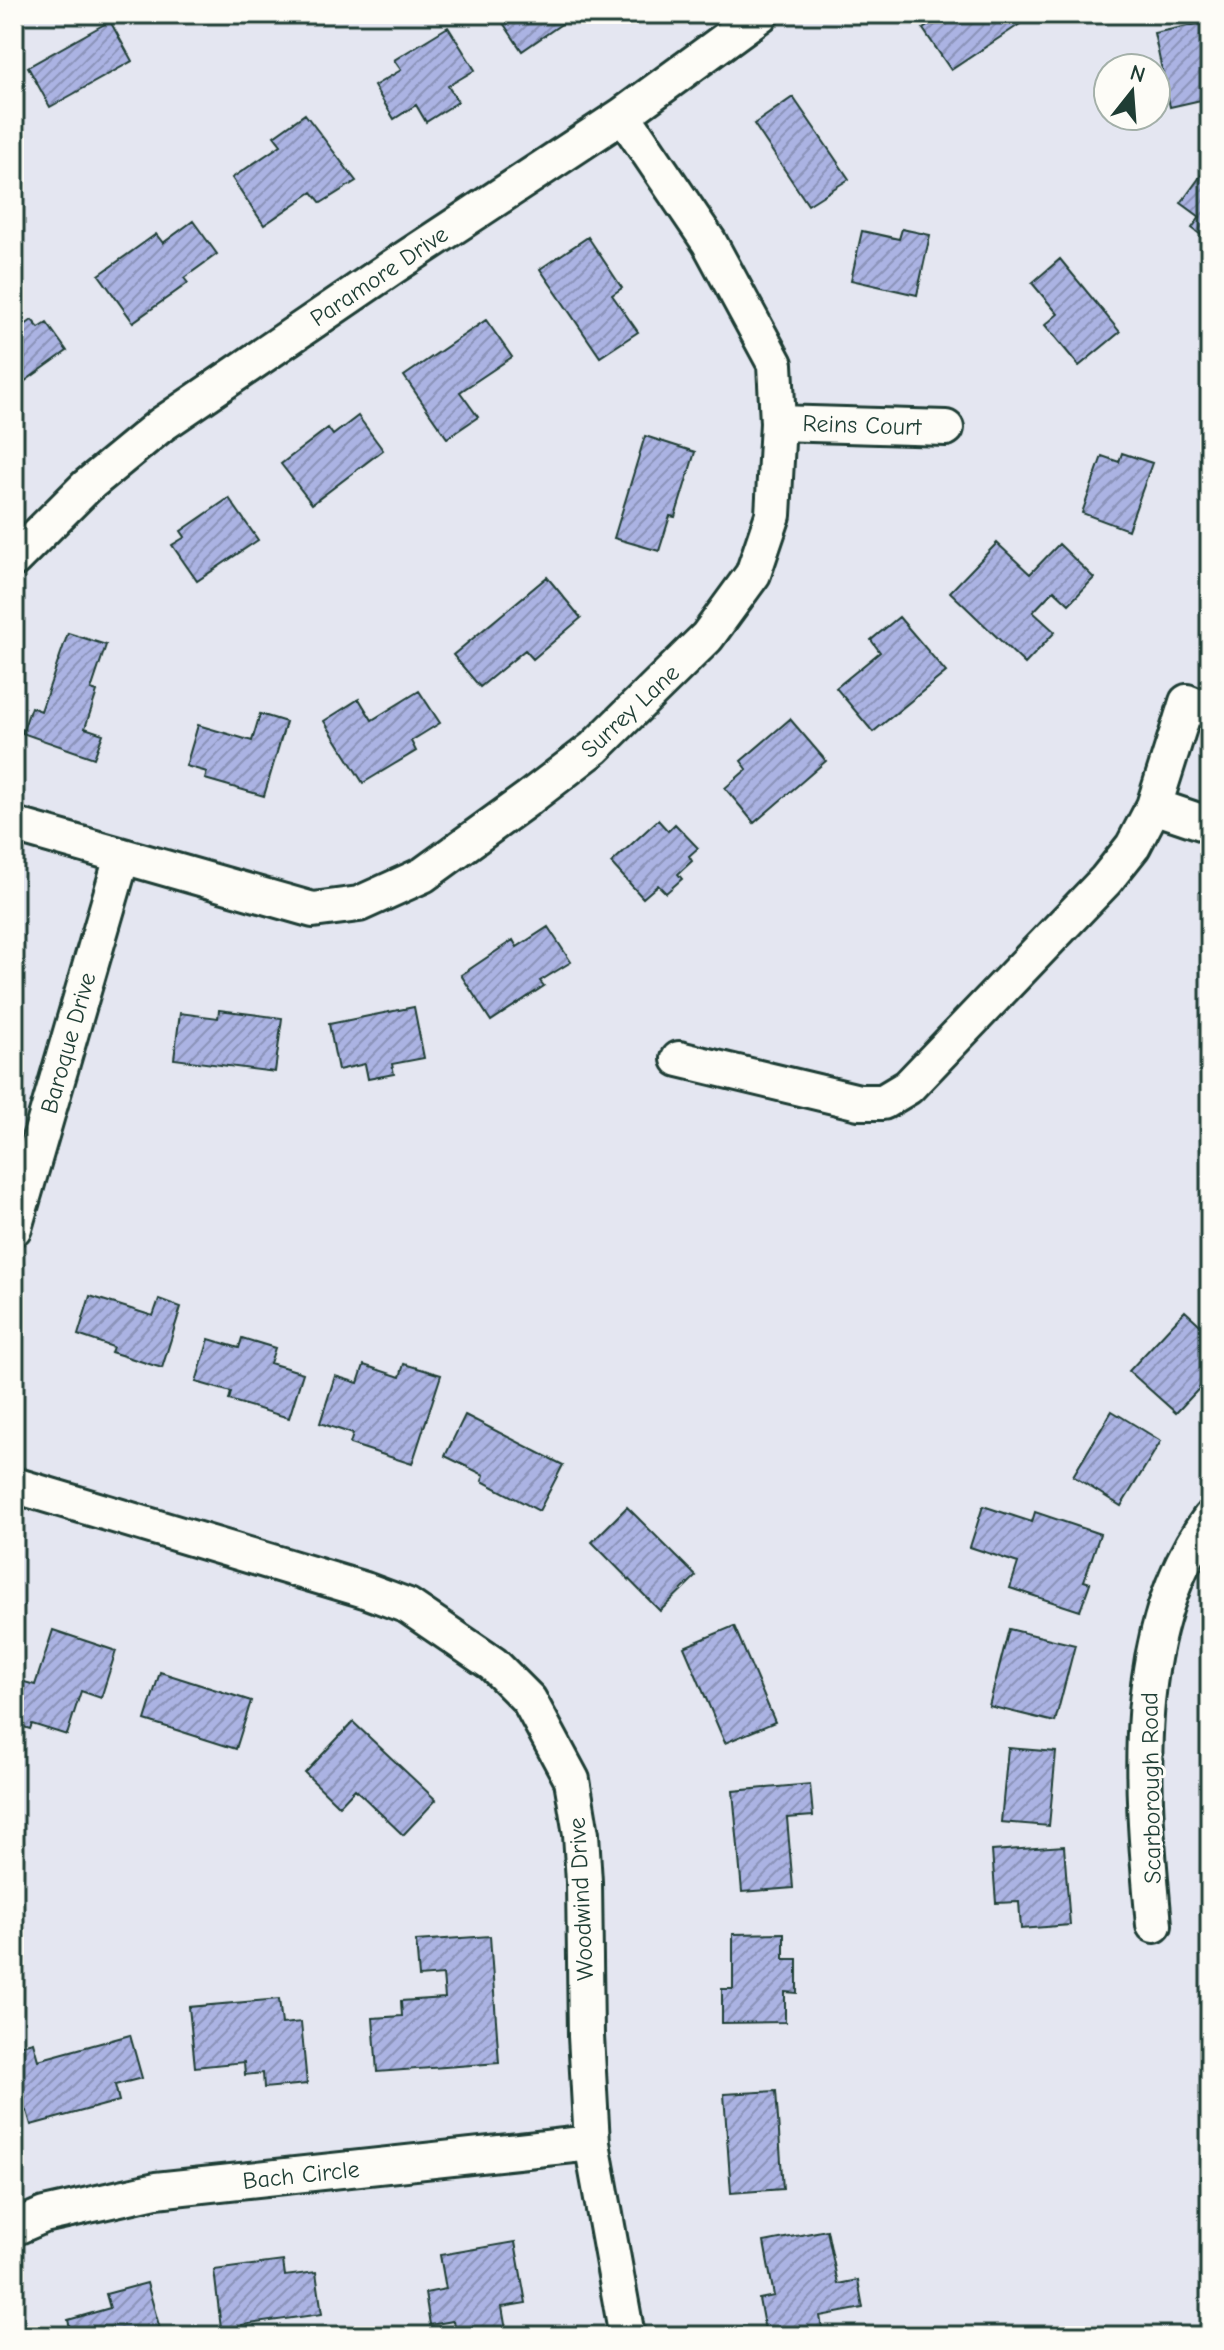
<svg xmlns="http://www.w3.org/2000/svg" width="1224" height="2350" viewBox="0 0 1224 2350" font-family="'Comic Neue',sans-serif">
<defs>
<pattern id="building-hatch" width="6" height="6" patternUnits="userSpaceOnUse" patternTransform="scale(2)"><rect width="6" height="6" fill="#abb3e3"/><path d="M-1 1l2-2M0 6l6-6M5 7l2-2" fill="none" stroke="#8b93b9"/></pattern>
</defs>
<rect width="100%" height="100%" fill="#e4e6f1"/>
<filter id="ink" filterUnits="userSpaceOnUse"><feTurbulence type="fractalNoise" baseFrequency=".0125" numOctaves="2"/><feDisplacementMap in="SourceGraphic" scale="16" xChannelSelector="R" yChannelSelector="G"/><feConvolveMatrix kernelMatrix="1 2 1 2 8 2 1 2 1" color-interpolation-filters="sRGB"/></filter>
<g filter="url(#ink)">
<!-- building -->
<path fill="url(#building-hatch)" stroke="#1f3d34" stroke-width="2" d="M497,14H576L522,51Z
M945,14H1035L951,70L923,29Z
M110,21L132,61L50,107L28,67Z
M1207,22L1210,35V77L1207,78L1210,98L1170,107L1154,33Z
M448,27L475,70L448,86L458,102L426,122L416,105L394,119L374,86L401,70L394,60Z
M793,97L849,179L808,205L754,124Z
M305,114L356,181L321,203L312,192L264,225L232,178L281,145L274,136Z
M1210,163V242L1192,228L1200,217L1181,203Z
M193,221L217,254L184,278L188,283L133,322L99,275L156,234L163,243Z
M902,229L930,235L917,295L851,280L862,231L899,239Z
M588,237L622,288L612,295L638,332L600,357L540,269Z
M1060,259L1120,332L1079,366L1045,325L1058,314L1032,283Z
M32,320L39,328L47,323L67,351L14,389V333Z
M486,320L512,357L460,392L478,417L447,438L404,376Z
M358,416L383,450L312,504L281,464L328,428L333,435Z
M645,436L695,452L675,517L670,516L659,551L614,538Z
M1122,453L1152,463L1128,530L1082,513L1102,456L1119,462Z
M229,498L258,540L197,581L172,545L185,537L181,531Z
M997,543L1030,574L1059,544L1094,578L1069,604L1054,590L1033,612L1055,632L1025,664L950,592Z
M547,577L581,618L533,659L525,650L480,687L453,655Z
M899,617L946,672L873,732L836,688L880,652L871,640Z
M68,633L106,645L91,690L97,692L85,728L103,734L94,758L22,733L31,707L41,711Z
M419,691L440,723L411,741L416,751L363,783L324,721L359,699L372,720Z
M260,714L286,722L264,796L205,779L207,772L186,766L198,725L252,741Z
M790,719L826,761L754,823L725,788L747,769L741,761Z
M658,820L668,831L675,824L698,848L689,856L692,861L678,874L682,879L666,893L658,885L643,898L611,863Z
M548,927L571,962L540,981L544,986L491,1021L461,975L513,940L517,947Z
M414,1007L424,1058L392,1064L394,1074L368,1079L365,1064L338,1070L329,1024Z
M219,1010L282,1018L275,1072L174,1059L180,1013L218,1018Z
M90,1296L153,1316L159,1299L181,1307L162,1368L111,1352L113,1347L78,1335Z
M1185,1311L1210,1334V1381L1208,1379L1176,1413L1129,1371Z
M242,1338L275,1348L270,1363L303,1373L289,1418L229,1400L231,1392L196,1382L209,1339L239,1348Z
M404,1364L441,1375L412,1464L350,1444L353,1434L320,1423L335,1376L358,1383L364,1365L400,1377Z
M1112,1411L1161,1441L1121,1506L1073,1476Z
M465,1415L563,1465L539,1511L482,1481L484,1475L445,1456Z
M983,1506L1032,1522L1035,1512L1100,1534L1084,1581L1090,1583L1080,1611L1010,1588L1018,1563L970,1547Z
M627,1507L696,1576L660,1611L592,1542Z
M734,1626L775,1722L725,1743L684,1647Z
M1009,1629L1075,1645L1055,1722L989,1706Z
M53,1630L116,1651L101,1698L81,1691L67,1735L32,1724L30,1729L14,1724V1679L35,1685Z
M160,1672L251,1701L236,1749L145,1720Z
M353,1722L436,1800L403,1835L355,1789L339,1806L305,1773Z
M1008,1748L1056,1752L1049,1826L1001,1822Z
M810,1784L813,1816L787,1818L793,1888L742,1892L733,1791Z
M1064,1846L1070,1925L1021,1929L1019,1902L996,1903L992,1851Z
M784,1933V1959H797V1993L785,1992V2022L722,2023V1989H733V1934Z
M490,1936L499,2063L377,2072L373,2018L402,2016L401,2001L445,1998L443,1975L419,1977L416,1941Z
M279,1999L282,2024L301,2022L307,2084L264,2088L263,2073L245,2075L244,2062L195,2067L189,2007Z
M130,2035L142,2078L115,2085L119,2101L31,2125L27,2111L14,2115V2047L33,2042L38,2060Z
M776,2091L783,2189L731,2193L724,2094Z
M827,2230L838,2284L858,2280L863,2308L820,2316L822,2328L781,2336H766L759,2299L774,2296L764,2242Z
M515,2242L526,2303L502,2307L507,2336H456L453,2321L430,2325L425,2293L446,2289L440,2255Z
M283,2261L285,2276L316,2272L322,2314L242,2325L244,2336H222L214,2270Z
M147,2283L162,2336H72L68,2320L110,2308L106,2294Z"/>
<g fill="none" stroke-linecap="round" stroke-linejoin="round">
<!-- minor casing -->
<g stroke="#1f3d34" stroke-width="40">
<path id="minor" d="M778,423L946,428
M14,559L87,486L161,425L394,266L623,115L761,14
M1154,806L1210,825
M14,825L313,910L359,904L423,875L529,798L594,748L707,637L753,574L773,515L778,423L775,364L709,242L623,115
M679,1059L859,1102H883L908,1087L1106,880L1133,846L1154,806L1187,702L1210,711
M14,1228L122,857
M14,1485L365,1590L408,1606L493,1664L529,1700L572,1780L581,1834L584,1882L586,2036L592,2143L627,2336
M1154,1925C1142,1792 1126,1633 1210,1518
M14,2228L44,2215L156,2190L592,2143"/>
</g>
<!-- minor -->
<use href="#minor" stroke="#fdfcf7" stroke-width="34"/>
</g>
</g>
<g text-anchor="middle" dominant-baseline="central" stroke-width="6" stroke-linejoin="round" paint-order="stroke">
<!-- street labels -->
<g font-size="24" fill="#1f3d34" stroke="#fdfcf7">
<text transform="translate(379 276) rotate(-34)">Paramore Drive</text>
<text transform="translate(862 425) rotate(2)">Reins Court</text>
<text transform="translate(630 711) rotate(-43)">Surrey Lane</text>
<text transform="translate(68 1043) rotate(-74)">Baroque Drive</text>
<text transform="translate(1151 1788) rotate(-91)">Scarborough Road</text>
<text transform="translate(581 1899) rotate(-93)">Woodwind Drive</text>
<text transform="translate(301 2175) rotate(-6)">Bach Circle</text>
</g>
</g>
<!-- margin -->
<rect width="1224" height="2350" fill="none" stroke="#fdfcf7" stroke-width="48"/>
<rect x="24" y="24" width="1176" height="2302" fill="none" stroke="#1f3d34" stroke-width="3" filter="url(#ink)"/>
<!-- north arrow -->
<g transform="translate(1132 92) rotate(17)"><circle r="38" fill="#fdfcf7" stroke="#a4b0a9" stroke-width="2"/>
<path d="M0-6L14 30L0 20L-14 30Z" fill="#1f3d34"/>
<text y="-12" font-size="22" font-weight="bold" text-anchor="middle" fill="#1f3d34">N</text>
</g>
</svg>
